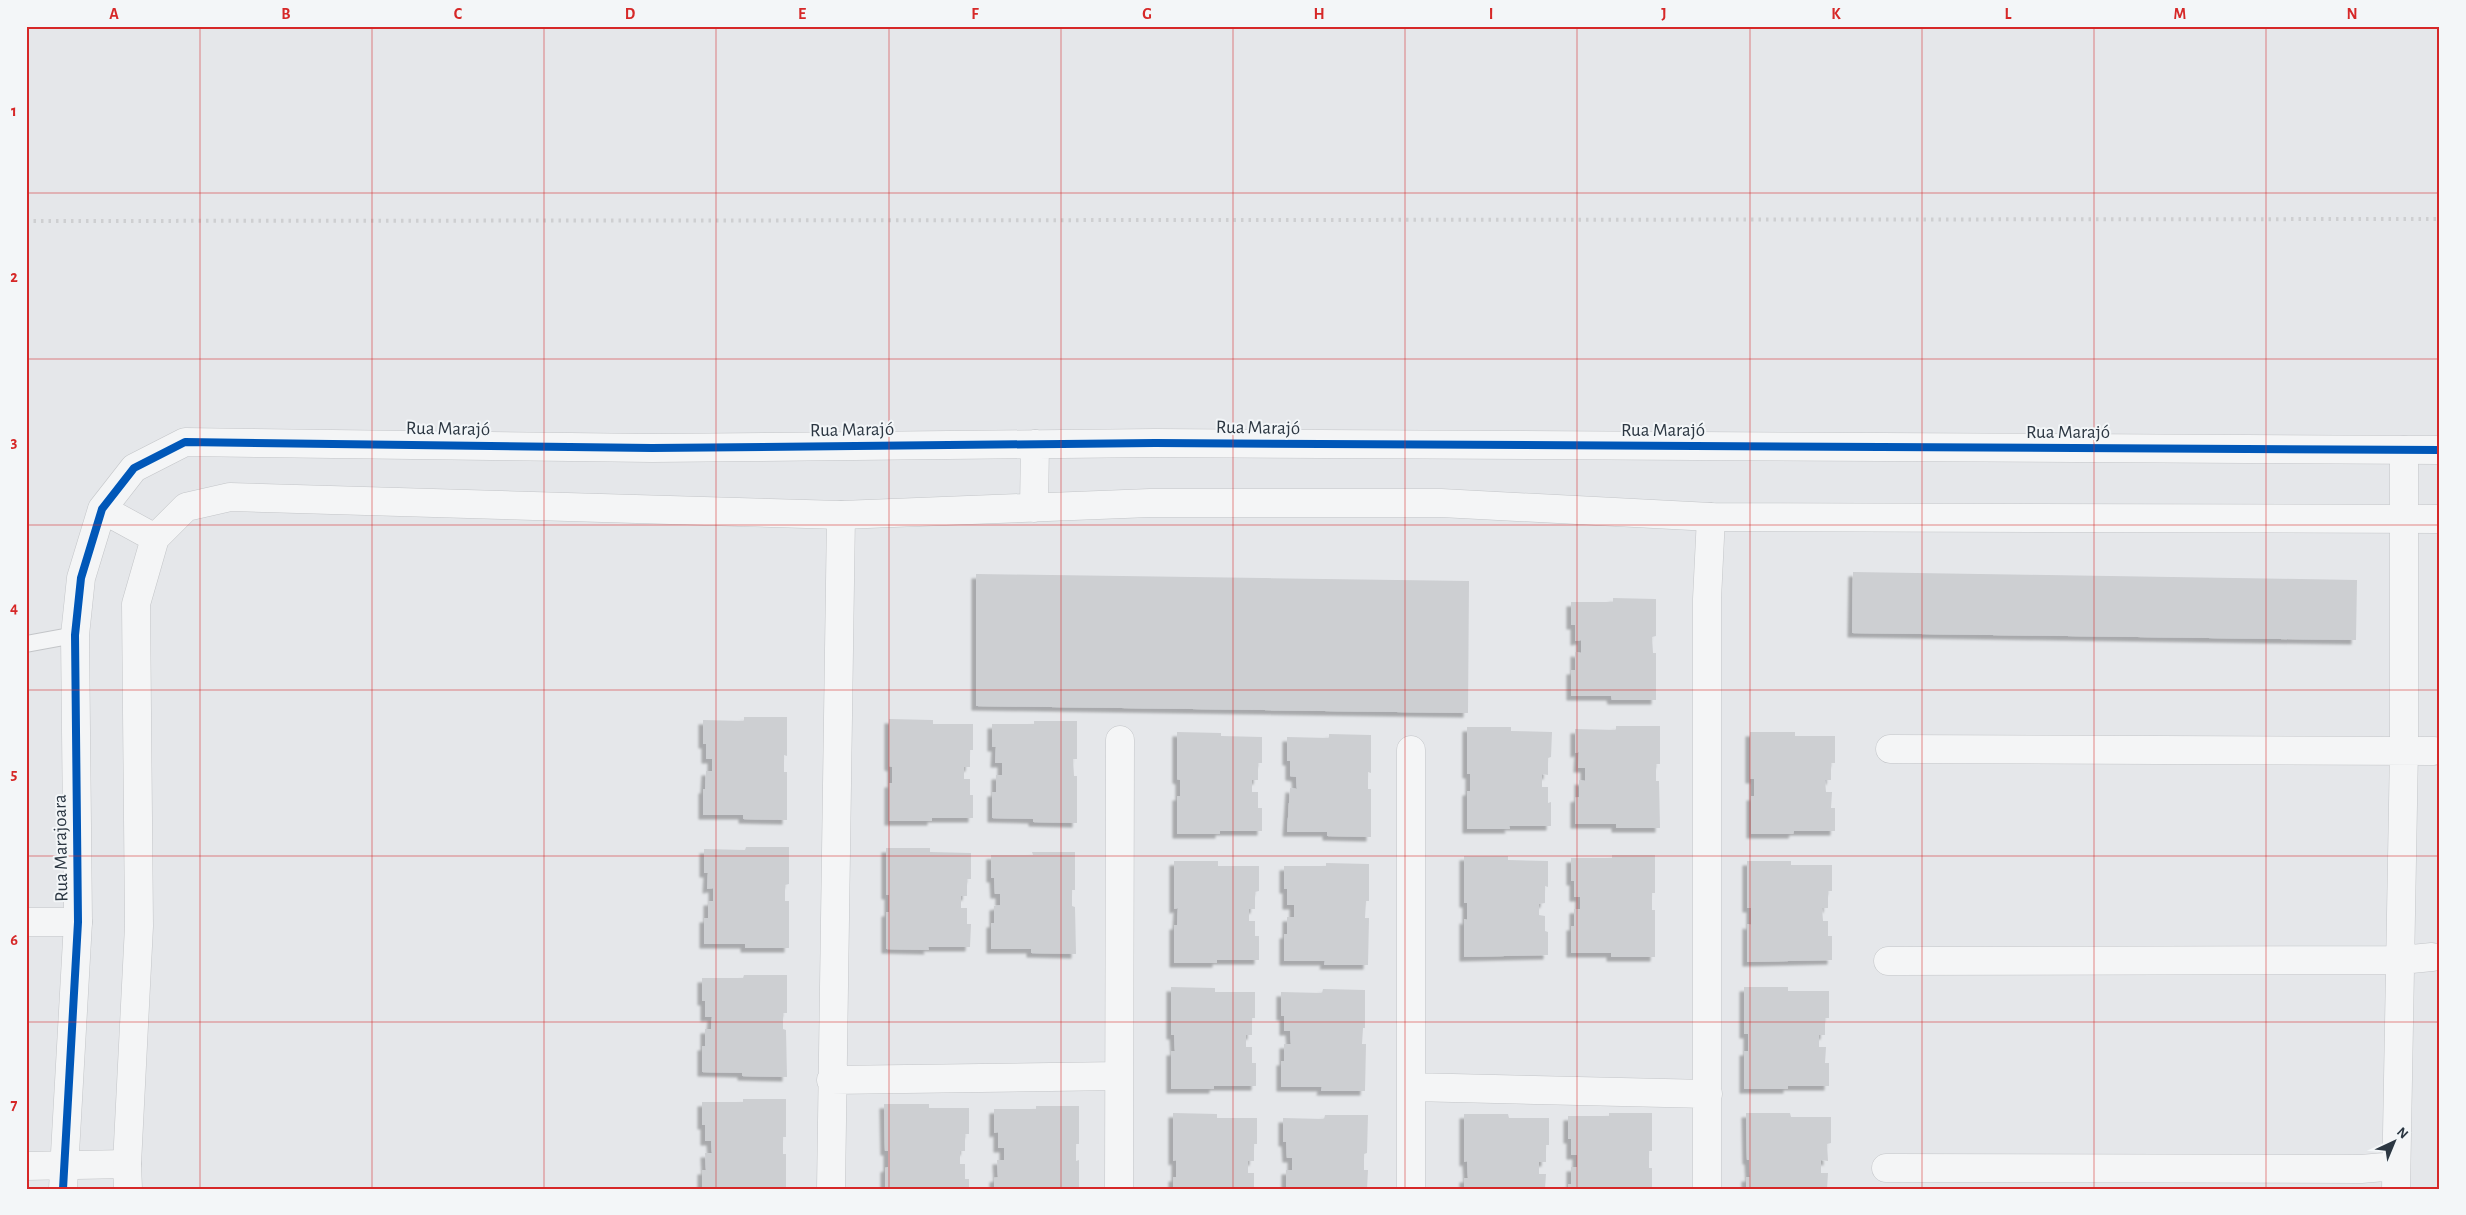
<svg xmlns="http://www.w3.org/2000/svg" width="2466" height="1215" viewBox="0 0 2466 1215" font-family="'Alegreya Sans',sans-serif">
<defs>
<filter id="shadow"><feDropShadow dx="-4.5" dy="4.5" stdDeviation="1" flood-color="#0004"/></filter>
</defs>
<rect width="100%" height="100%" fill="#e5e7ea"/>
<!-- building -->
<path fill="#cdcfd2" filter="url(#shadow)" d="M1853,572L2357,580L2356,640L1852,633Z
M976,574L1469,581L1468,713L976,706Z
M1613,598L1656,599V636L1652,637L1653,653H1656V700H1612L1611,696H1571V670H1575V652L1581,653V640L1575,641V625H1571V602H1613Z
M744,717H787V756L784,755V772H787V820L743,819V815H703V789H705L706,771H712V759H706V744H703V720L744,721Z
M889,719L933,720V724H973V750H970V767H964V779H970V795H973V818H932V821H889V783H892V767L889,766Z
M1034,721H1077V759H1073L1074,776H1077V823L1033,822V819L992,818V792H996V775H1002V763H995L996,747H992V724H1034Z
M1616,726H1660V764H1656V781H1659L1660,828H1616V824H1575V798L1579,797V780L1585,781V768H1578L1579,752L1575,753V729L1616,730Z
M1467,727H1511V731L1552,732L1551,757L1548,758V775L1542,774V787H1548V803L1551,802V826H1509L1510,829H1467V791H1470V774H1467Z
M1177,732L1221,733V736L1262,737V763H1258V780H1252V792H1258V808H1262V831H1220V834H1177V796H1180V780L1177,779Z
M1750,732H1795V736H1835V763H1831V780H1825L1826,792H1832L1831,808H1835V831H1794L1793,834H1751V796H1754V779H1750Z
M1329,734L1371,735V773L1368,772V789H1371V837L1327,836V832H1287L1290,788L1297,789L1296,777L1290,776V761H1287V737L1329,738Z
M746,847H789V884L785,885V901H789V948H745V944H704V918H708V901H713V888L707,889L708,873H704V849L745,850Z
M886,848H930V852L971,853V879H967V896H961V908H967V924H971L970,947H928L929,950L886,949V912H889V895H886Z
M1032,852H1075V890H1072V906L1075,907L1076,954L1031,953V949H991V923H994V906L1000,905V894H995L994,878H991V855H1033Z
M1612,855H1655V893H1652V910H1655V957H1611V953H1571V926H1574V909H1580V897H1574V881H1571V858H1612Z
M1464,856H1508V860L1548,861V887L1545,886V903L1539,904V915L1545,916V931L1548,932V955L1464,957V919L1467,920V903H1464Z
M1174,861H1218V866H1259V891L1255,892V909H1249V921H1255V936H1259V960H1217V963H1174V925H1177L1178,908L1174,909Z
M1747,861H1791V865H1832V891H1828V908H1822L1823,921H1828V936H1832V960L1747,962V924L1751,925V908H1747Z
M1326,863L1369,864V901H1366L1365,918H1369L1368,965H1324L1325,961H1284V934H1287V917H1294V905H1287V889H1284V866H1326Z
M744,975H787V1013H783V1029L786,1030L787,1077L742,1076V1073L702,1072V1046H705V1029H711L712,1017H705V1001H702V978H743Z
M1171,987L1215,988V992H1255V1018H1252V1035H1246V1047H1252V1063H1256V1086H1214V1089H1171V1051H1175L1174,1035H1171Z
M1744,987H1788V991H1829V1018H1825V1035H1819V1047H1826L1825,1063H1829V1086H1788V1089H1744V1051H1748V1034H1744Z
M1323,989L1365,990V1028H1363L1362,1044H1366L1365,1091H1321L1322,1087H1281V1061H1284V1044H1291L1290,1031H1284V1016H1281V992L1322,993Z
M743,1099H786V1137H783V1154H786V1189H702V1170H706L705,1153H712L711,1141H705V1125H702V1102H743Z
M884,1104H929V1108H969V1134H965V1151H960V1164H965V1179H969V1189H885V1168L888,1167V1151H885Z
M1036,1106H1079V1144H1076V1161L1079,1160V1189H994V1178L998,1177L997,1160H1004V1148H998V1132L994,1133V1109H1036Z
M1173,1113L1217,1114V1118H1257V1144H1254V1161H1248V1173H1254V1189H1173V1177H1176V1160L1173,1161Z
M1609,1113H1652V1151H1649V1168H1652V1189H1568V1184H1571V1167H1577V1155H1571V1139H1568V1116H1609Z
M1746,1113H1790L1791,1117H1831V1143L1827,1144L1828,1161L1821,1160V1173H1828L1827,1189H1746V1177H1750L1749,1160H1747Z
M1464,1114H1508L1509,1118H1549V1145H1546V1162H1539V1174H1546L1545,1189H1464V1178H1468L1467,1161L1464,1162Z
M1325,1115H1368L1367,1153L1364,1154V1170H1368L1367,1189H1283V1187H1286V1170H1292V1158H1287L1286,1142H1283V1118L1324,1119Z"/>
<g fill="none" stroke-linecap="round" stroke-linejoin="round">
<!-- service casing -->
<g stroke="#c3c5c8" stroke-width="18">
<path id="service" d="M26,644L75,635"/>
</g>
<!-- minor casing -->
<g stroke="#c3c5c8" stroke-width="29">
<path id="minor" d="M1890,749L2434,751
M26,922H78
M1888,961L2401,960L2432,957
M831,1080L1119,1076
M1411,1087L1708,1094
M26,1166L127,1164
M1886,1168L2361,1169L2396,1166
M831,1189L841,515
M1119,1189L1120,740
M1411,1189V750
M1707,1189V599L1711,517
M2396,1189L2404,749V450"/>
</g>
<!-- tertiary casing -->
<g stroke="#c3c5c8" stroke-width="29">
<path id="tertiary" d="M1034,508L1035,444
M102,509L155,538
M63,1189L78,922L75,635L81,578L102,509L134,468L185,442L652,448L1155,443L2440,450
M128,1189L127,1164L139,926L136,604L155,538L186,507L230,497L841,515L1150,503H1441L1711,517L2440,519"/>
</g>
<!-- service -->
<use href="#service" stroke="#f4f5f6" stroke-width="16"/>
<!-- minor -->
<use href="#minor" stroke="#f4f5f6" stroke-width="28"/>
<!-- tertiary -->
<use href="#tertiary" stroke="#f4f5f6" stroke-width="28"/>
<!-- rail -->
<path stroke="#cecfd1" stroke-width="4" stroke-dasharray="2.5 5" stroke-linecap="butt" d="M26,221L2440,219"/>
<!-- cycleway casing -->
<g stroke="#f3f6f8" stroke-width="11">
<path id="cycleway" d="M63,1189L78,922L75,635L81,578L102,509L134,468L185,442L652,448L1155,443L2440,450"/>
</g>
<!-- cycleway -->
<use href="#cycleway" stroke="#0057b8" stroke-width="8"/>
</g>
<!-- grid -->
<path fill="none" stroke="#d62828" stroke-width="1" stroke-opacity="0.55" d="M200,26V1189M372,26V1189M544,26V1189M716,26V1189M889,26V1189M1061,26V1189M1233,26V1189M1405,26V1189M1577,26V1189M1750,26V1189M1922,26V1189M2094,26V1189M2266,26V1189M26,193H2440M26,359H2440M26,525H2440M26,690H2440M26,856H2440M26,1022H2440"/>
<g text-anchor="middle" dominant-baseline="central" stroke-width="4" stroke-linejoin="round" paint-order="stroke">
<!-- street labels -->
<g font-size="19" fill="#2c3742" stroke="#f3f6f8">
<text transform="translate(1258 428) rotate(1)">Rua Marajó</text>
<text transform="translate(448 429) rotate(1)">Rua Marajó</text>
<text transform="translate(852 430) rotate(-1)">Rua Marajó</text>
<text x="1663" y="430">Rua Marajó</text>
<text x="2068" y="432">Rua Marajó</text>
<text transform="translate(61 848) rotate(-91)">Rua Marajoara</text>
</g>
</g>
<!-- border -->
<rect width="2466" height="1215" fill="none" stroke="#f3f6f8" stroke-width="55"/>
<!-- north arrow -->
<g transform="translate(2394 1142) rotate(44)" stroke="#f3f6f8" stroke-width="4" paint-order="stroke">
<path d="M0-4L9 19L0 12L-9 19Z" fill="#2c3742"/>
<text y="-8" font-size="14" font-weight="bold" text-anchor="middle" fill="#2c3742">N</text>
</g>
<rect x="28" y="28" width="2410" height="1160" fill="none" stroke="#d62828" stroke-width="2"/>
<g font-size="16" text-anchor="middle" font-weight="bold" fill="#d62828">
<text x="114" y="19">A</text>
<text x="286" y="19">B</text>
<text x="458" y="19">C</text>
<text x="630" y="19">D</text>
<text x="802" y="19">E</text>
<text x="975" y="19">F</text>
<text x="1147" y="19">G</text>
<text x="1319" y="19">H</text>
<text x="1491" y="19">I</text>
<text x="1664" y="19">J</text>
<text x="1836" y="19">K</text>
<text x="2008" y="19">L</text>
<text x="2180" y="19">M</text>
<text x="2352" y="19">N</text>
<text x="14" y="116">1</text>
<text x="14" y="282">2</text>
<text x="14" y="447">3</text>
<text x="14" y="613">4</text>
<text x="14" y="779">5</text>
<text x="14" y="945">6</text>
<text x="14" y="1110">7</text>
</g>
</svg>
